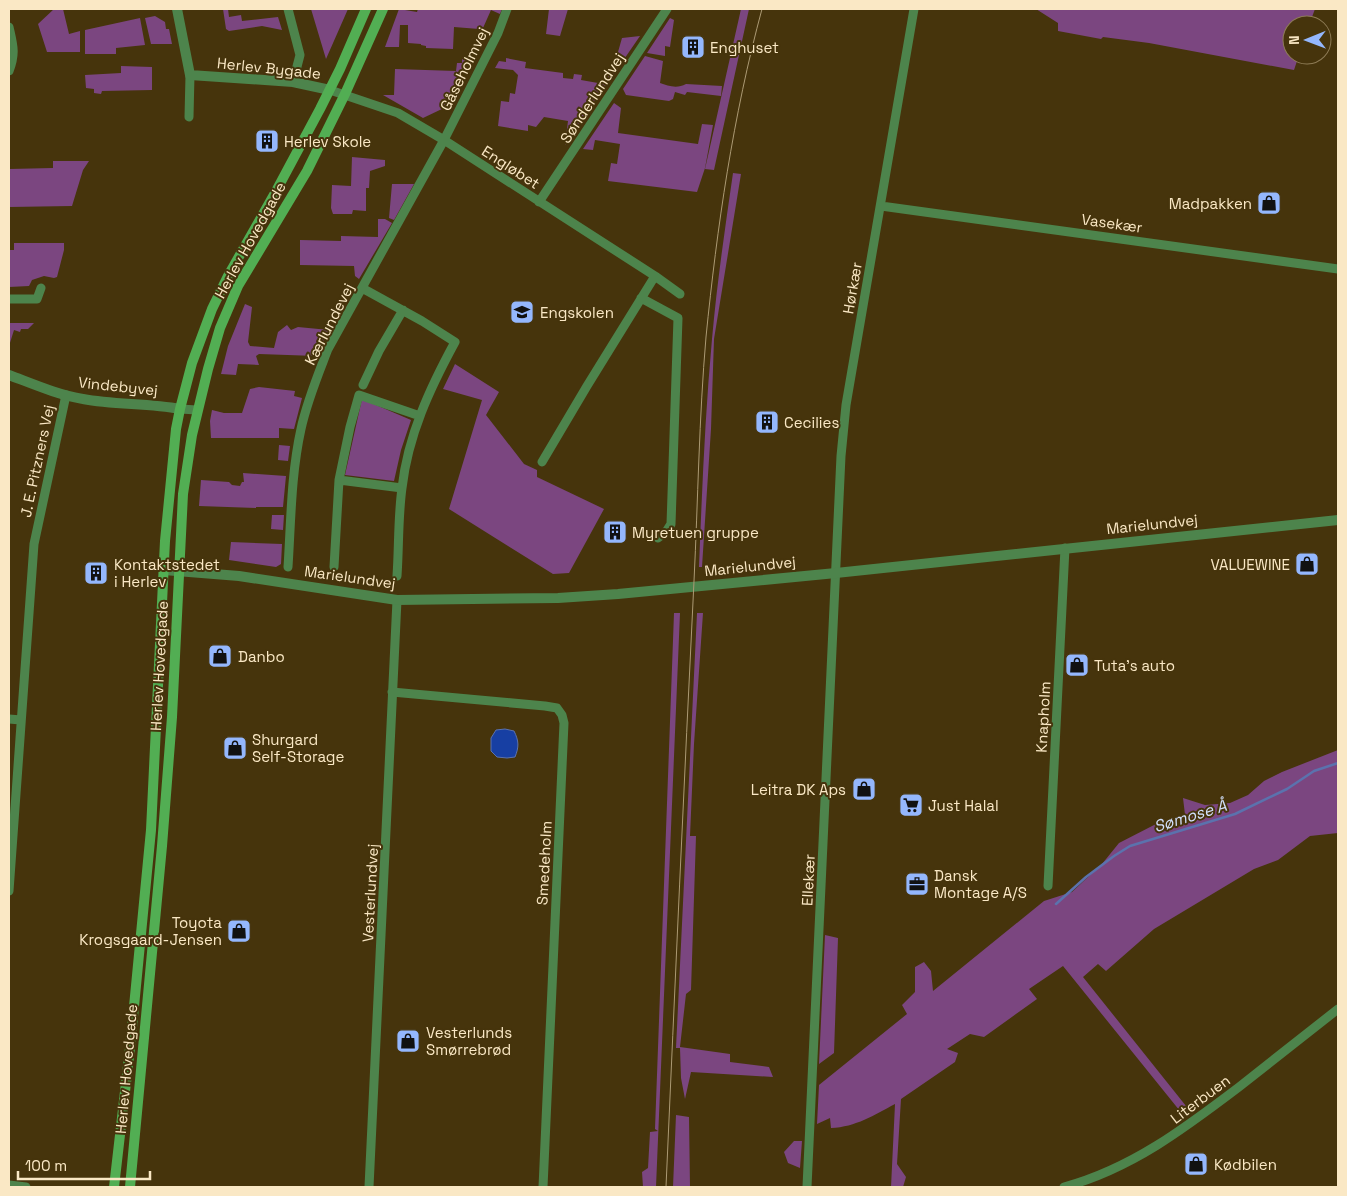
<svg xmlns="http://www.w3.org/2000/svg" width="1347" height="1196" viewBox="0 0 1347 1196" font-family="'Space Grotesk',sans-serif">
<rect width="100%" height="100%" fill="#46340c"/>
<!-- green -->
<path fill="#7b4680" d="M54,9H63L69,34L80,31V52H47L38,24Z
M223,9H228L229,17L241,15L242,21L278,17L282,30L262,26L229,31L226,29Z
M311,9H348L326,59Z
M399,9L417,12L418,9H502L500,14L491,10L479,37V29L454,27L453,49L426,48V46L421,45V44L408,43V25H400L399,47H385Z
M549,9H568L560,36L546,34Z
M741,9H749L714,170L705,169Z
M1036,9H1315L1309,25H1292V55H1299L1294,70L1149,43L1103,37L1101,39L1058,31V23Z
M155,16L165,22L166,29H169L172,44H151L145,18Z
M140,18L145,45L116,48V54H85V30Z
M670,18L674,20L670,47L665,46V56L647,53Z
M640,36L565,145L568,121L544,117L536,127L528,125V131L498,126L501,101L509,102L510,93L515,94L518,75L513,70L495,68L499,61L506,62V58L526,62L525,68L563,73V78L573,79L574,74L582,75L581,80L598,83L607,79L616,59L622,38Z
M473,50L444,108L423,118L383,95H394L395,69L456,71L457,63H462V57H469L470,51Z
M645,56L663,61L660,83C668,86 677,89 686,84L722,86L721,96L687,92L685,95L675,92L673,99L669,101L626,95L623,89Z
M121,66L152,67V90L102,91L101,94L94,93V89L86,88L85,75L121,73Z
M614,103L621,108L618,133L698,144L702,124L713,125L705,168L697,192L608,181L611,163L617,164L620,144L595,140L593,150L583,149Z
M352,157L385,160V166L370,171L369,188H366V211L353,210L352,214H333L331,208L332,185L351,186Z
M53,161H89L83,170L72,206L9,207V169L53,168Z
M733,173L741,174L714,339L711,429L702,567H699C702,491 705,415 712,339C717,283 725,228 733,173Z
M392,184H414L394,220L389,218Z
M378,219H385L392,223L359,279L355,276L354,266L300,265V240L341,241V236L378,237Z
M14,243H64V250L57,277L54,278L44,276L32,280L29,286L9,287V250H14Z
M245,304L252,307L248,342L250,346L274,348L278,332L287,325L291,330L298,327L329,330L316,356L259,354L256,356L259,365L238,364L236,375L221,374L228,346Z
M9,323H34L28,329H21L20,332L14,330L9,346Z
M455,364L499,392L486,415L524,464L537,470V477L604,509L569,573L553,574L449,509L482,400L443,389Z
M259,387L295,391L294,396L302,398L294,429L279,428V438H211L210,421L212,410L224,413H242L250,389Z
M362,399L411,420L401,450L394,481L345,475Z
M279,445L290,446L288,461L278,460Z
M243,473L286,476L283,507H256V508L199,506L201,480L229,482L232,485L240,486L242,482H244Z
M272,515H284L283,530L271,529Z
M231,542L282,544L281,564L276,567L229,560Z
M674,613H680L656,1187H643L642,1172L648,1168L650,1132L658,1131L655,1129Z
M697,613H703L694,744L690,836H696L691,990L686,994L680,1047L730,1054V1062L769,1067L773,1077L691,1072L685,1099L681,1078L680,1048H676Z
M1338,750V833L1310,836L1278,860L1254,869L1154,929L1106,971L1098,964L1083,977L1190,1111L1184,1116L1063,966L1029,989L1037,999L984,1037L970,1034L947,1049L958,1053L955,1062L901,1099L897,1164L906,1177L903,1187H891L895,1104C874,1115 856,1127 831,1128L830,1118L817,1124L819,1085L907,1014L902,1005L915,992V967L924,962L931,971L933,991L1044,901L1072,892L1102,864L1119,843L1156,824L1186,823L1183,798L1205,805L1230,803L1248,795L1264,781L1282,772Z
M825,935L838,938L834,1053L819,1064Z
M676,1115L689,1117L690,1187H673Z
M794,1141H802L800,1168L788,1163L784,1152Z"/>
<!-- water -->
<path fill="#173fa3" stroke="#5b72ad" d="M505,729L514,731C519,741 519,747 515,757L507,758L497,757L491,751V738L496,730Z"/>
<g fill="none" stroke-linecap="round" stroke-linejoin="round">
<!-- stream -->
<path stroke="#5b72ad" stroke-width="2.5" d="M1056,904L1086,877L1114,856L1130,846L1235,814L1287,789L1314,771L1338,763"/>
<!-- minor -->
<path stroke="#4d844c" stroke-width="9" d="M288,9L300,55L293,82
M9,27C13,45 16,53 9,71
M330,90L398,113L444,140L655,276L680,294
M189,117L190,75
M539,202L667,9
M881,206L1338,269
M362,288L422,321L455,342C430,388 408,435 402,488C398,517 399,547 397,576
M641,298L678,318L671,524L666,532L658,538
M9,299H37L41,288
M363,385L379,351L403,310
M180,409L197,410
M542,462L587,386L655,276
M339,480L402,488
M288,567C291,521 291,474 301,429C307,401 318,375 328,349L444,140L498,33L507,9
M334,567L339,480L350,427L359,395L420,416
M392,692L545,706L557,708L562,715L564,723L543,1187
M9,719L21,720
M1048,886L1065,548
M9,891L34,544L66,395
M9,1185L26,1187
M369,1187L397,600
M807,1187L841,456L846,405L914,9
M1064,1187C1131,1169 1185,1128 1239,1087C1272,1061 1305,1035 1338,1009"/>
<!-- tertiary -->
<path stroke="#4d844c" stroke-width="10" d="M177,9L190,75L293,82L330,90
M9,375C33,384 58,395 83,399C115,405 148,403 180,409
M164,570L239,576L397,600L558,598L618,594L836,573L1338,520"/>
<!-- secondary -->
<path stroke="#52ae53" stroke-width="10" d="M114,1187L130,1048L151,830L165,541L176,429L180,409L192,363L212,309L228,276L275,193L320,109L340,69L366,9
M130,1187L162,846L172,717L183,494L192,435L208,369L220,328L238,286L307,171L345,94L383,9"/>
<!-- tram -->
<path stroke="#ac9a74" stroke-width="1" d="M666,1187C675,985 684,783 694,581C698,500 699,418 706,337C717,227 733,116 762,9"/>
</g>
<!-- icons -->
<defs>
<g id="building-square" transform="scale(1.25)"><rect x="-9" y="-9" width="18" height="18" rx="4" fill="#94b7fd" stroke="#46340c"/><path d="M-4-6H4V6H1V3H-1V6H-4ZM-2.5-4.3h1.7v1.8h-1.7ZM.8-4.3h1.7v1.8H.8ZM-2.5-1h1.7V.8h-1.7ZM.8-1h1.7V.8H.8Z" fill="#111"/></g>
<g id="shop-square" transform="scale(1.25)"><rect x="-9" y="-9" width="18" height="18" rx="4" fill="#94b7fd" stroke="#46340c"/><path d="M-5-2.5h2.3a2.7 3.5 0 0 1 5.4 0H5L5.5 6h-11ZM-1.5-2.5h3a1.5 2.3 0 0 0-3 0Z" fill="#111"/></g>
<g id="school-square" transform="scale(1.25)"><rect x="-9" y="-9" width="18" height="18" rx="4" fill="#94b7fd" stroke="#46340c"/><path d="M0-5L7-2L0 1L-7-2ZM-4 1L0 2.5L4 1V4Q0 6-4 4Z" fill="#111"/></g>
<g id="supermarket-square" transform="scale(1.25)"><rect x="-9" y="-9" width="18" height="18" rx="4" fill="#94b7fd" stroke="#46340c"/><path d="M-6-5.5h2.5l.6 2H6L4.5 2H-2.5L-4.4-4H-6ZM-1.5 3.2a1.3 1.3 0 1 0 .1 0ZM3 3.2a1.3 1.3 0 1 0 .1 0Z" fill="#111"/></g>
<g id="office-square" transform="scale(1.25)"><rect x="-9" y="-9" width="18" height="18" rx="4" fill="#94b7fd" stroke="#46340c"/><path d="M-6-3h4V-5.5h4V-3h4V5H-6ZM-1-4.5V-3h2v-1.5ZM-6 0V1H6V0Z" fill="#111"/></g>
</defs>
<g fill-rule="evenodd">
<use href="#building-square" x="693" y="47"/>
<use href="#building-square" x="267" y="141"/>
<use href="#shop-square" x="1269" y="203"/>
<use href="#school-square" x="522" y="312"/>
<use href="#building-square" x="767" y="422"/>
<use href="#building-square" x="615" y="532"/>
<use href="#shop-square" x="1307" y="564"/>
<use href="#building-square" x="96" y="573"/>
<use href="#shop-square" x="220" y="656"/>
<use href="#shop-square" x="1077" y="665"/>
<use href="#shop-square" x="235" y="748"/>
<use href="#shop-square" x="864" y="789"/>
<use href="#supermarket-square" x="911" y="805"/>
<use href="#office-square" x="917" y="884"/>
<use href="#shop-square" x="239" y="931"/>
<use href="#shop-square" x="408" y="1041"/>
<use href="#shop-square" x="1196" y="1164"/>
</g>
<g text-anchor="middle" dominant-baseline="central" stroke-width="4" stroke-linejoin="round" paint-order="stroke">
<!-- poi labels -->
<g font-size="15" fill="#fae8c5" stroke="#46340c" text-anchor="start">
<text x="710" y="47">Enghuset</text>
<text x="284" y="141">Herlev Skole</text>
<text x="1252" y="203" text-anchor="end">Madpakken</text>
<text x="540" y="312">Engskolen</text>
<text x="784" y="422">Cecilies</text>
<text x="632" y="532">Myretuen gruppe</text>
<text x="114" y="564">Kontaktstedet<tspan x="114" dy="17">i Herlev</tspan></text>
<text x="1290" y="564" text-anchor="end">VALUEWINE</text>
<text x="238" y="656">Danbo</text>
<text x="1094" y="665">Tuta's auto</text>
<text x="252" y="739">Shurgard<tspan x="252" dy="17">Self-Storage</tspan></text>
<text x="846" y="789" text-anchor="end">Leitra DK Aps</text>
<text x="928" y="805">Just Halal</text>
<text x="934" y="875">Dansk<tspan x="934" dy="17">Montage A/S</tspan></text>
<text x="222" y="922" text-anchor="end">Toyota<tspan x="222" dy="17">Krogsgaard-Jensen</tspan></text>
<text x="426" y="1032">Vesterlunds<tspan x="426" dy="17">Smørrebrød</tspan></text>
<text x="1214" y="1164">Kødbilen</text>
</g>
<!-- street labels -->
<g font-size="15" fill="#fae8c5" stroke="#46340c">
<text transform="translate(269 68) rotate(6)">Herlev Bygade</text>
<text transform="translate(464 69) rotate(-64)">Gåseholmvej</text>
<text transform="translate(592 98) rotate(-57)">Sønderlundvej</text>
<text transform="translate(511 167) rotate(33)">Engløbet</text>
<text transform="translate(1112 223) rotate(8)">Vasekær</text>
<text transform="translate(250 240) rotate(-61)">Herlev Hovedgade</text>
<text transform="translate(852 288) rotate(-80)">Hørkær</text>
<text transform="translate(329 324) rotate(-63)">Kærlundevej</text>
<text transform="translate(118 386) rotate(6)">Vindebyvej</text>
<text transform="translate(37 461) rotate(-78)">J. E. Pitzners Vej</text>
<text transform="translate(1152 524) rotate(-6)">Marielundvej</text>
<text transform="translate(750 566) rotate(-6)">Marielundvej</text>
<text transform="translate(350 577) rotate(8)">Marielundvej</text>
<text transform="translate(159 666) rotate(-87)">Herlev Hovedgade</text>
<text transform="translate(1043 717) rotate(-87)">Knapholm</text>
<text transform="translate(544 863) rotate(-87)">Smedeholm</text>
<text transform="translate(808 880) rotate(-87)">Ellekær</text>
<text transform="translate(370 893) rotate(-87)">Vesterlundvej</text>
<text transform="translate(126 1069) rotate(-85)">Herlev Hovedgade</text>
<text transform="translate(1200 1099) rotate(-37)">Literbuen</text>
</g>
<!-- water labels -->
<g font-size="16" font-style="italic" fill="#d2e0fb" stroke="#46340c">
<text transform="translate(1190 816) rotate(-17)">Sømose Å</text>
</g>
</g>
<!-- border -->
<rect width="1347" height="1196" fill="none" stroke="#fae8c5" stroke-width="20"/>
<!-- north arrow -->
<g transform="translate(1307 40) rotate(269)"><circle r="24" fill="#46340c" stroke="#8e7c56"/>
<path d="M0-4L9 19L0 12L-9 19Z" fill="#94b7fd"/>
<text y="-8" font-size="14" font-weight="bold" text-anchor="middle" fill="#fae8c5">N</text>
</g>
<!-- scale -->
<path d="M18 1171v8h132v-8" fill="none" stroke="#fae8c5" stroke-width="2.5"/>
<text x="25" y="1171" font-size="15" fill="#fae8c5" stroke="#46340c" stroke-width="4" paint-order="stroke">100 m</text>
</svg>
